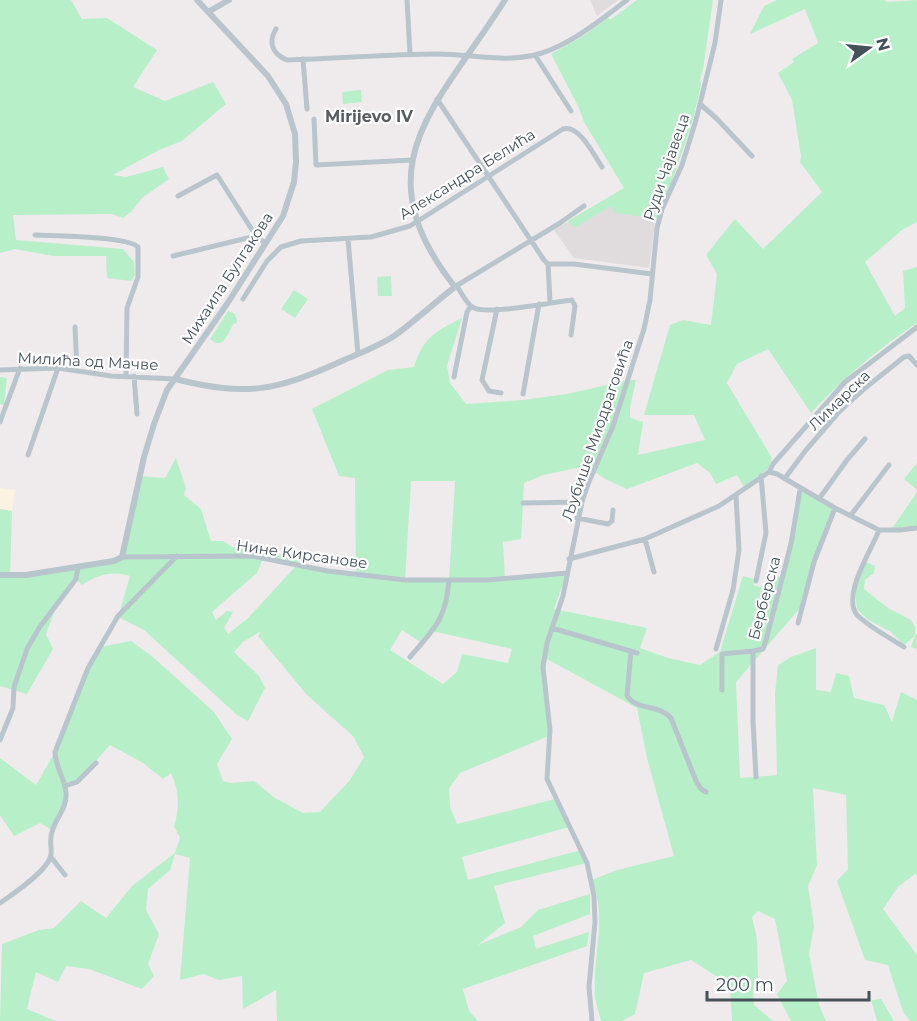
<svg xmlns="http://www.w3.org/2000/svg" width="917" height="1021" viewBox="0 0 917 1021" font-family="Montserrat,sans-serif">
<rect width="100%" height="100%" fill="#efebec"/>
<!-- commercial -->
<path fill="#fcf2e2" d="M0,488L15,490L12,511L0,509Z"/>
<!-- education -->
<path fill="#e0dcde" d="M590,0H618L597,16Z
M617,194L656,217L649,268L574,258L554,230Z"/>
<!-- green -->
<path fill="#b7efc8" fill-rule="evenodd" d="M0,0H71L82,19L107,18L157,50L133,87L165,101L213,82L226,104L182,141L159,150L113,175L126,177L163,167L169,179L142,198L132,211L123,218L112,214L13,215L16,240L123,249L134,262L135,275L131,281L107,278L106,256H53L15,249L0,253Z
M637,0H713L703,69L700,79L701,85L692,123L659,219L615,213L611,206L574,228L568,221L624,188L584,122L579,108L551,54L585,35L608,17L610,20Z
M777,0H884L887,2L917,0V222L902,230L865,262L895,316L905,308L903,271L917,267V323C879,348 842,379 811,413L768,349L737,364L727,383L772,458L768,469L744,487L737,475L716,484L710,473L697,463L627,489L605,479L587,466L543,475L524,483L521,539L503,542L505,578L567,573L554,609L647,628L640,648L668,658L700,665L720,652L743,576L754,579L753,585L767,589L772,574L781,577L800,490L835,508L801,607L736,682L740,778L777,775L775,694L778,665L791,657L816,648V690L831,692L836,673L849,676L854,698L884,705L892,722L901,692L917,700V876L915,874L898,887L883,909L917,955V1021H910L903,1012L888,965L865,960L837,881L848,869L846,795L813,788L817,865L808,886L814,926L809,954L819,1005L826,1021H791L777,994L787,981L775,919L758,911L752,917L757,939L758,977L753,990L754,1005L773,1021H732L730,985L691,960L644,973L635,1014L622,1021H601C599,1012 595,1002 595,993C593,955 607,916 592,880L617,870L674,856L647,758L637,708L545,658L549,736L460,773L449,788L450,807L457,824L555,799L569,827L462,857L468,880L581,850L587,863L494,886L505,923L478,945L521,927L538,910L590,894V914L533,936L536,949L589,932L587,946L463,989L469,1011L478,1021H277L276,990L243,1009L242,976L219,980L204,974L180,980L190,858L175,854L170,870L148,889L146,910L159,934L148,964L154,976L142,989L89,969L66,966L58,982L36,972L27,1009L56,1021H0L2,944L39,930L54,928L81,901L106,918L132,886L175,853L180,838L174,826C180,807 179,790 171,773L163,779L143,763L110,745L77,782L66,786V798L52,830L40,823L14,836L0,815V758L36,785L55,752L59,739L100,647L131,641L154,658L214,712L232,739L217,764L223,781L231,783L254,781L275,798L303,813L320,812L350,780L364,757L353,736L307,695L258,636L261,631L243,642L234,652L259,676L265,688L248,721L237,715L144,630L118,617L130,576C114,570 96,575 82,585L76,579L59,599L46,634L53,649L27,694L0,686V509L12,511L10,575L122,557L139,476L165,478L176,458L186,488L184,495L201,509L211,541H223L232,547L297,557L299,564L356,575L355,478L339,476L312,409L388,370L414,367C423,337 436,331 462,318L447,366L450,383L466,404L523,400L567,394L629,380H636L630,408V418L643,422L638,455L705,440L694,415H644L670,325L683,320L711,325L717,274L706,255L735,219L763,249L822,192L800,162L801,156L792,100L778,73L794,62L792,59L818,43L805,9L750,34L764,6ZM411,481H455L449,580H405ZM263,558L296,566L247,619L228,634L224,628L233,612L227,611L216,620L212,612L257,573ZM402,630L422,643L432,631L512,649L508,663L462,654L457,672L443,684L390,650Z
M361,90L362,102L343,104L342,92Z
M391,276L392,296H378L377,277Z
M294,290L308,299L295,318L281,309Z
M228,311L235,314L237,321L236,324L234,323C227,334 224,351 210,339Z
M0,377L7,378L4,405L0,404Z
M917,463V490L904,479Z
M917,492V528L891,530Z
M866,562L875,566L874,573L865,580L864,589L888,608L911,620L915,627V635L917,634V649L911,647L915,636L904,645L891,632L867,619L857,609L855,591Z
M881,999L894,1021H877L871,1000Z"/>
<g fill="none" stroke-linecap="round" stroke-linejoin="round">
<!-- minor -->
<path stroke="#b9c5cc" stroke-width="5" d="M407,0L410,54
M276,29C268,42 272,54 287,60C337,59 387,54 438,54C473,54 507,64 542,53C574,42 600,20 627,0
M535,55L571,111
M303,59L307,109
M437,99L544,260L548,264
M700,104L716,118L752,156
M314,119L316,165L412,160
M178,196L217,175L256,236L265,243
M35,235C54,236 128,236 138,247V277L127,308L126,376
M348,239L358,354
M173,256L256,236
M548,264H574L652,274
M548,264L550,302
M456,286L560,223L584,206
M457,286C461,292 467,305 474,308C489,315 552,302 572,300L575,306L571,335
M243,299L267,261L281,247L301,241L371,237L410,226L563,129C579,124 594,155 602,167
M497,309L482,380L489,391L501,393
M75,327L77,371
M0,370L58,368L111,376L175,379
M134,376L137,414
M454,377L467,312L471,306
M523,394L539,304
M0,422L20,368
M28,455L58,368
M769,472L773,464L845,382L917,327
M785,478L806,450L839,412L864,389L904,357L909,356L917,365
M819,499L847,460L865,439
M523,503L582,502
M851,515L889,465
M577,518L608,524L612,521L613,510
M879,530C872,550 840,597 858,616C871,628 890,638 904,647
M645,539L654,572
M122,557L252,556L328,571L405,580H488L567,573
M569,559L645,539L719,506L769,472L777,474L835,508L879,530H900L917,528
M756,581L766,533L761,476
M798,623L814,562L835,508
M552,628L637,653
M716,649L733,590L739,550L736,496
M631,651L627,696C638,711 659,704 671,718L696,781L701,789L706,792
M410,657C435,628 446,619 449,580
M722,690V654L753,651
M0,740L13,708L14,687L27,649L39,628L76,579L78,567
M756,777L753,721V651L763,649L766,640L791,544L800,490
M65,786L77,782L96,763
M51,857L65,875
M0,903C13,894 48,871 51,855C52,848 49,840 52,832C56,817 67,809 66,793C65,778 55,767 55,752L88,668L118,616L177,556
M592,1021L589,987L595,922L594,896L587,863L547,779L550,730L543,667L547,643L563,596L582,502L588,484L613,426L644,329L650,300L657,228L662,209L682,165L696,120L715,43L721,0"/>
<!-- tertiary -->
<path stroke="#b9c5cc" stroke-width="6" d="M208,12L229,0
M175,379C248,397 276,391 344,360C360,353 379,346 394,336C415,321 434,303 455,287C359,165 439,105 505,0
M0,575H26L114,561L122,557L144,457L154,424L167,390L227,304L283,216L294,182L296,162L295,134L286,104L268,76L197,0"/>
</g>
<g text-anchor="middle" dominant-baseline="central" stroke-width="4.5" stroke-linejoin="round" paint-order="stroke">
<!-- street labels -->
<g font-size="15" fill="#445159" stroke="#fff">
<text transform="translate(666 167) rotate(-71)">Руди Чајавеца</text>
<text transform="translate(467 174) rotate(-32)">Александра Белића</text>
<text transform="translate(227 278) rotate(-57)">Михаила Булгакова</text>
<text transform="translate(88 361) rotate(3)">Милића од Мачве</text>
<text transform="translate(839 400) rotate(-44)">Лимарска</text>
<text transform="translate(597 430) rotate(-71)">Љубише Миодраговића</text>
<text transform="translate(302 554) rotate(8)">Нине Кирсанове</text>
<text transform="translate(764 598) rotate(-75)">Берберска</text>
</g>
<!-- neighbourhood labels -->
<g font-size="16" font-weight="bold" fill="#585d61" stroke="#fff">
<text x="369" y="116">Mirijevo IV</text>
</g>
</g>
<!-- north arrow -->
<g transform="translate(869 48) rotate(75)" stroke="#ffffff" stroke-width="4.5" paint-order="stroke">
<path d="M0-4.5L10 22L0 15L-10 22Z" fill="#445159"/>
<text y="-9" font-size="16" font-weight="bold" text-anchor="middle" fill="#445159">N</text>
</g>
<!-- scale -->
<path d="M707 991v9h162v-9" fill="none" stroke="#445159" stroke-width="3"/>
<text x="716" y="991" font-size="18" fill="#445159" stroke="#ffffff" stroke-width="4.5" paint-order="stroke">200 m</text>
</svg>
